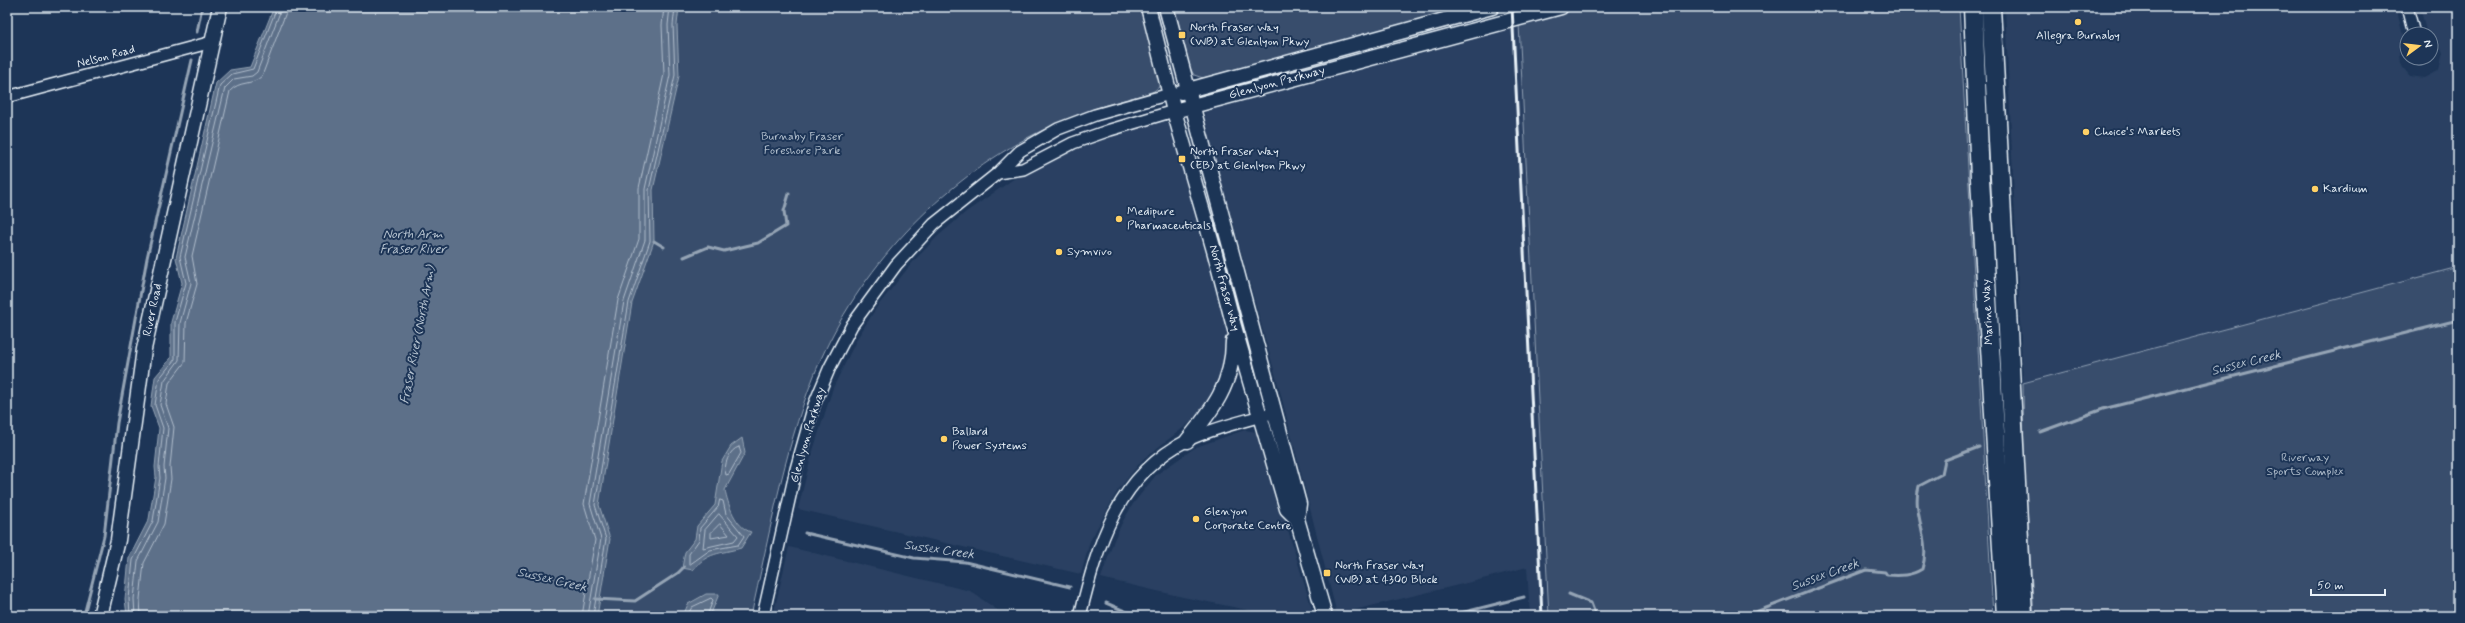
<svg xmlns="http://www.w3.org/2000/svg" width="2465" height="623" viewBox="0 0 2465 623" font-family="Mynerve,sans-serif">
<rect width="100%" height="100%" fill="#1d3557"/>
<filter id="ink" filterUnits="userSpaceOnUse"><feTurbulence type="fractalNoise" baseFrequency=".025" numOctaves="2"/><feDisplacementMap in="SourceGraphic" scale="8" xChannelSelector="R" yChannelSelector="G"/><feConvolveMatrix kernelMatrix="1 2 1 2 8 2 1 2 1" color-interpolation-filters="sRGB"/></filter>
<g filter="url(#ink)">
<!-- built -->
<path fill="#2a4162" d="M2005,7H2396L2403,36L2399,54L2400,64L2410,76L2424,78L2439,70L2443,53L2439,43L2426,31L2420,7H2458V267L2023,383Z
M1519,24L1549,616H1530L1527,567L1475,581L1337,614L1281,395L1205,123V113L1211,107Z
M1161,120L1172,124L1227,317L1230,342L1227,368L1201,414L1143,459L1118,490L1090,541L1081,574L798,509L811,457L833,388L858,337L877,307L912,263L937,237L966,212L1025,171L1084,144Z
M1245,430L1256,432L1260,438L1314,616H1278L1183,597L1101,578L1114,540L1123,521L1133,504L1156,475L1196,447Z
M789,547L970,591L1006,616H773Z"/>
<!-- green -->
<path fill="#374d6c" stroke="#909fb2" d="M659,7H1142L1160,77L1159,87L1154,91C1139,97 1122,100 1106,105C1079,114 1052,125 1027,138C932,189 852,278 813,378C783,454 769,537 751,616H553L598,606L599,595H578Z
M1174,7H1468L1203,78L1194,75L1190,68Z
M1583,7H1959L1993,616H1549L1519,24Z
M2458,267V616H2034L2024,460L2023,383Z"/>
<!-- water -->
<path fill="#5d7089" stroke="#95a4b5" d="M274,7H679L677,25L679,76L653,190L654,241L632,303L599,505L610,539L597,616H127L125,599L129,558L149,519L156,477L155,467L159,428L151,406L155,377L171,358V322L182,283L176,258L216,83L230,70L250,67Z
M742,438L745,453L725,490C728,504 735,527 751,532L741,548C720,554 707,552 693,570L682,568L685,552L695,539L697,526L715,505L722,461L731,446Z
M706,594H719L710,616H683L688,604Z"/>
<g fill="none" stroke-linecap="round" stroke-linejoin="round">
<!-- shore -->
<path stroke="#b0bdcc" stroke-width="1" d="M739,447L741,453L729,474L726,475C723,466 729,449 739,447Z
M720,500L723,501L726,514L744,536L738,545L710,550L689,565V554L699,540L700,528L718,507Z
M719,514L738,536L734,541L703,548L705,530Z
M720,524L729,535L711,538V533Z
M130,616L129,599L133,560L153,521L160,478L159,467L163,428L155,405L159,379L175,359V322L186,283L180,257L220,85L232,74L253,69L277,7
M135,616L134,599L138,561L158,522L165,478L164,467L168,428L160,405L164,381L179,360L180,323L191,283L185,257L225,88L234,79L252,76L257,72L282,7
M141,616L140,599L144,563L164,524L171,479L170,467L174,427L166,404L169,383L185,362L186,323L197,284L192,256L230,91C240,80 252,86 262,76L288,7
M582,616L595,540L584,504L618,300L639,239V188L664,74L662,25L664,7
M588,616L601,539L590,504L624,301L645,240V189L670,75L668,25L670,7
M593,616L606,539L595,505L629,302L650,241L649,190L675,75L673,25L675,7
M687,616L692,607L711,598L713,600L707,616"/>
<!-- stream -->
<path stroke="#95a4b5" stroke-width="3" d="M197,32L202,7
M654,241L664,247
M684,257L708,247L724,251L758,243L786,226L784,211L789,194
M2040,432L2103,409L2458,320
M805,533L914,558L965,562L1070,587
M1569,594L1591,603L1596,616
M595,599L635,601L678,573L684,567
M1106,603L1127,612L1160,616
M85,611L104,536L117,423L147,258L192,60
M1449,616L1524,597
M1745,616L1866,570L1885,572L1887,575C1900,576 1911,576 1922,569C1932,540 1911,514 1919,486L1942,474L1945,460L1979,447"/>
<!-- minor casing -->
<g stroke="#e8f1f8" stroke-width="14">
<path id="minor" d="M2407,7L2414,34
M2420,58V59
M7,97L212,42
M998,173L1023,169L1073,143L1110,130L1174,111
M763,616L796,469L814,405L830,367L852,325L896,265L934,224L998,173L1020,151L1058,129L1095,115L1170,94
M1080,616C1097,546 1117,475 1188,440C1215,427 1246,421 1275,412"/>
</g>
<!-- tertiary casing -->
<g stroke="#e8f1f8" stroke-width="17">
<path id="tertiary" d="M1148,7L1174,111L1215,254L1233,323L1287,509L1297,519
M1166,7L1299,504L1297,519L1325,616
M1181,92L1492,7
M1174,111L1561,7
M1187,441C1213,409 1233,384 1233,341
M100,616L118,540L144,349L220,7"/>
</g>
<!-- primary casing -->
<g stroke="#e8f1f8" stroke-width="21">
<path id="primary" d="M1973,7L1980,179L2006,616
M1991,7L2023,616"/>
</g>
<!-- minor -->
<use href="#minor" stroke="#1d3557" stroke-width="11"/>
<!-- tertiary -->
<use href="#tertiary" stroke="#1d3557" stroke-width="14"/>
<!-- primary -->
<use href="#primary" stroke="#1d3557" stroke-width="18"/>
<!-- rail -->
<path stroke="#e8f1f8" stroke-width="3" d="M1512,7L1542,616"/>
</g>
</g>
<!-- markers -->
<g fill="#ffd166" stroke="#1d3557" stroke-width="1.5">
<circle cx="2078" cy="22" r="4"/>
<rect x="1178" y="31" width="8" height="8" rx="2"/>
<circle cx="2086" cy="132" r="4"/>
<rect x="1178" y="155" width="8" height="8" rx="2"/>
<circle cx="2315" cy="189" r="4"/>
<circle cx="1119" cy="219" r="4"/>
<circle cx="1059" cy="252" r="4"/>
<circle cx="944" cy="439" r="4"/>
<circle cx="1196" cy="519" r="4"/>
<rect x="1323" y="569" width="8" height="8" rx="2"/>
</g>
<g text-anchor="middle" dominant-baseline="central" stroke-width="4" stroke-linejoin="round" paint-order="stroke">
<!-- poi labels -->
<g font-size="12" fill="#e8f1f8" stroke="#1d3557" text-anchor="start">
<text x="1190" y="28">North Fraser Way<tspan x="1190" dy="14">(WB) at Glenlyon Pkwy</tspan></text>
<text x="2078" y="36" text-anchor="middle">Allegra Burnaby</text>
<text x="2094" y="132">Choice's Markets</text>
<text x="1190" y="152">North Fraser Way<tspan x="1190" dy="14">(EB) at Glenlyon Pkwy</tspan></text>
<text x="2323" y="189">Kardium</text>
<text x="1127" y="212">Medipure<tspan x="1127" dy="14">Pharmaceuticals</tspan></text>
<text x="1067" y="252">Symvivo</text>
<text x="952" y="432">Ballard<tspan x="952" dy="14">Power Systems</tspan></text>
<text x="1204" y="512">Glenyon<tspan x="1204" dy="14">Corporate Centre</tspan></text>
<text x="1335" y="566">North Fraser Way<tspan x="1335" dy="14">(WB) at 4300 Block</tspan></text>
</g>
<!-- street labels -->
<g font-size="12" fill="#e8f1f8" stroke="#1d3557">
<text transform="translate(106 57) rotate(-15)">Nelson Road</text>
<text transform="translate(1277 83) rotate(-15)">Glenlyon Parkway</text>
<text transform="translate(1224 288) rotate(75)">North Fraser Way</text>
<text transform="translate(153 310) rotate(-78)">River Road</text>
<text transform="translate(1988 312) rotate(-93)">Marine Way</text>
<text transform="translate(808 435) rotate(-74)">Glenlyon Parkway</text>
</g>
<!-- park labels -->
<g font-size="12" fill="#b3c0ce" stroke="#1d3557">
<text x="802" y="137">Burnaby Fraser<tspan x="802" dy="14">Foreshore Park</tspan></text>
<text x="2305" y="458">Riverway<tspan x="2305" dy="14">Sports Complex</tspan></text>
</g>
<!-- water labels -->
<g font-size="13" font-style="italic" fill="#b7c4d1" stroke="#1d3557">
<text x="413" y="234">North Arm<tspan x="413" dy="15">Fraser River</tspan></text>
<text transform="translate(418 335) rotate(-79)">Fraser River (North Arm)</text>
<text transform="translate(2246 363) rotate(-14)">Sussex Creek</text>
<text transform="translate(939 550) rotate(8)">Sussex Creek</text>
<text transform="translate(1825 575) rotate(-20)">Sussex Creek</text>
<text transform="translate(552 580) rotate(13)">Sussex Creek</text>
</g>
</g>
<!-- margin -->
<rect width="2465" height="623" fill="none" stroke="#1d3557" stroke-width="24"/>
<rect x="12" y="12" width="2441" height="599" fill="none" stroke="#e8f1f8" stroke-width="1.5" filter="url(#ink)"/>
<!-- north arrow -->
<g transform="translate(2419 46) rotate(75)"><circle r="19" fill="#1d3557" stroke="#6e8097"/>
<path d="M0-3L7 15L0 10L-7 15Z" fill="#ffd166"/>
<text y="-6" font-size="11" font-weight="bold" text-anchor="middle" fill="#e8f1f8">N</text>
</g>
<!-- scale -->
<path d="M2311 589v6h74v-6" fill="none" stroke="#e8f1f8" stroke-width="2"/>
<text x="2317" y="589" font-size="12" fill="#e8f1f8" stroke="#1d3557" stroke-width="3" paint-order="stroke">50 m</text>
</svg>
